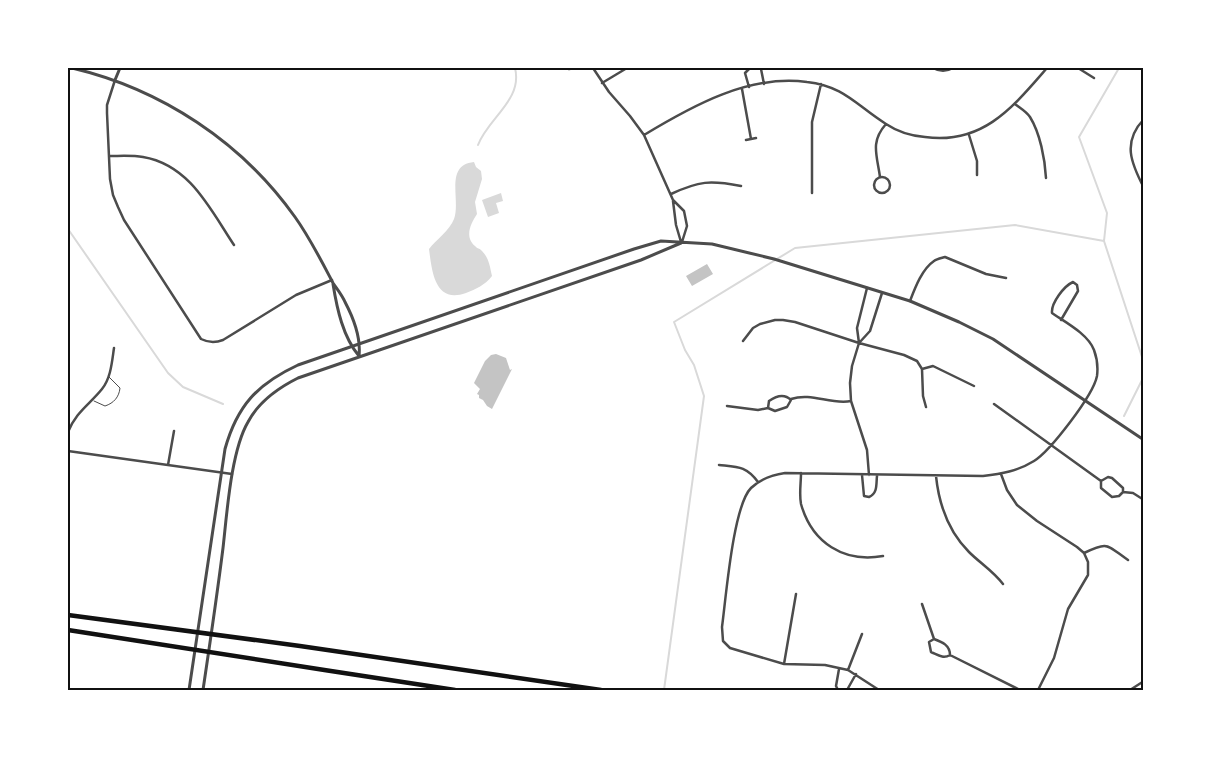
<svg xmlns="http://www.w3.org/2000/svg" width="1211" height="758" viewBox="0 0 1211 758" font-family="Raleway,sans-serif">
<rect width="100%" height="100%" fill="#fff"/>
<!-- water -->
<path fill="#d9d9d9" d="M474,162L476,167L481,171L482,179L475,202L477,214C471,223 464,237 475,246C479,250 478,247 482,251C489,258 490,267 492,276C485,285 476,289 466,293C435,304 432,272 429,249C436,240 450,230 454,219C461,200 444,165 474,162Z
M501,193L503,201L496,203L499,213L488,217L482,200Z"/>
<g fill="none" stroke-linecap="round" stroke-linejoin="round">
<!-- stream -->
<path stroke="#d9d9d9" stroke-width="2" d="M478,145C488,118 523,100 515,68
M68,229L168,373L183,387L223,404
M1104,241L1107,213L1079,137L1119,68
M664,690L704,396L694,365L685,350L674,322L795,248L1015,225L1104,241L1142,357V380L1124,416"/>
</g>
<!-- building -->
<path fill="#c4c4c4" d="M707,264L713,274L692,286L686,276Z
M496,354L506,358L510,370L512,369L492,409L487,406L483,400L479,398V395L477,394L480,389L474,383L485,361L491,355Z"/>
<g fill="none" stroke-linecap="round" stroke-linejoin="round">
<!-- service -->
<path stroke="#4c4c4c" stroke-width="1" d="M94,401L105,406C114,403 119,397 120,388L109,377"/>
<!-- minor -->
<path stroke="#4c4c4c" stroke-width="2.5" d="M564,68L569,69L576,68
M593,68L609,92L630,116L644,135L673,200L684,211L687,226L682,242
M759,68L761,69L764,84
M933,68C940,72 946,72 953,68
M1078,68L1094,78
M115,80L107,105V113L110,179L113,195L118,207L124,220L201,339C209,343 215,343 223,340L296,295L332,280
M602,83L627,68
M749,87L745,73L750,68
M742,89L751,139
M1015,104C1020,108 1026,111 1030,117C1040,133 1045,159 1046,178
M1144,119C1122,142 1131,163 1144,188
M644,135C692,106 749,74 807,82C844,86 857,106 886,124C898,132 912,136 925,137C983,145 1013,107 1047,68
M969,135L977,161V175
M746,140L756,138
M109,156C120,156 132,155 143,157C190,165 210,209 234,245
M874 185a8 8 0 1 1 16 0a8 8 0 1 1-16 0Z
M880,177C877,155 870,142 886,124
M812,193V122L821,84
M671,194C699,181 710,180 741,186
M673,201L676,225L681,242
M910,301C915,288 922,269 934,261C937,259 942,258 945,257L986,274L1006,278
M743,341L753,328L760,324L775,320H783L795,322L859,343L904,355L917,361L922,369L923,396L926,407
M859,343L857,328L867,288
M922,369L933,366L974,386
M791,399C812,392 830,405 851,401
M994,404L1101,481
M727,406L758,410L768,408L775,411L787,407L791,400C784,393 776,396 769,401L768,408
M68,432C76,412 89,405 102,389C111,378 112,361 114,348
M68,451L232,474
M168,465L174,431
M719,465C738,467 746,466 758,482
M801,473C801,483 799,494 801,504C812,543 844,563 883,556
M1001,474L1007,490L1017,505L1037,521L1077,547L1084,553L1088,562V575L1068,609L1054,658L1038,690
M862,475L864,496L869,497C878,493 876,484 877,476
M869,475L867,450L851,401L850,383L852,366L859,343L870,331L882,293
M936,476C939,505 948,531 969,552C980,563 993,571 1003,584
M1108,477L1112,478L1123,488V492L1119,496L1112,497L1101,488V481Z
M1123,492L1133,493L1144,500
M1084,553C1109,541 1106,545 1128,560
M922,604L934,639
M950,655C950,645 942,642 934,639L929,642L931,652C938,655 943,659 950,655L1020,690
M784,664L796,594
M848,670L862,634
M838,690L836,686L839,669
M847,690L856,674
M879,690L848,670L825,665L784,664L730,648L723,641L722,627C726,598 733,506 751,488C760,479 772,475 785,473L983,476C1001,474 1018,471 1034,461C1050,451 1093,396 1097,376C1098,368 1097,358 1094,350C1088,334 1065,322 1052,313C1051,303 1064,286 1073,282L1077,285L1078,291L1061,320
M1130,690L1144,681"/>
<!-- tertiary -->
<path stroke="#4c4c4c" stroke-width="3" d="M72,68C161,89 242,142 295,217C310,238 321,260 333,283C337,289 342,295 345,302C354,319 361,338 359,356
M115,80L120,68
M333,284C337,309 343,337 359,356
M189,690L225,449C237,406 257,384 298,365L634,249L661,241L712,244L774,259L910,301L959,322L993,339L1144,440
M203,690C210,643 217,596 223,548C227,513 231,451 248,422C259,401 278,388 298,378L641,260L681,243"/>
<!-- primary -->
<path stroke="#111" stroke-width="4.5" d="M68,615L300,646L601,690
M68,630C197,651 326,670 455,690"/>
</g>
<!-- border -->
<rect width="1211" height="758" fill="none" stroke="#ffffff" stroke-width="138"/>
<rect x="69" y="69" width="1073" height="620" fill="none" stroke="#111" stroke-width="2"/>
</svg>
